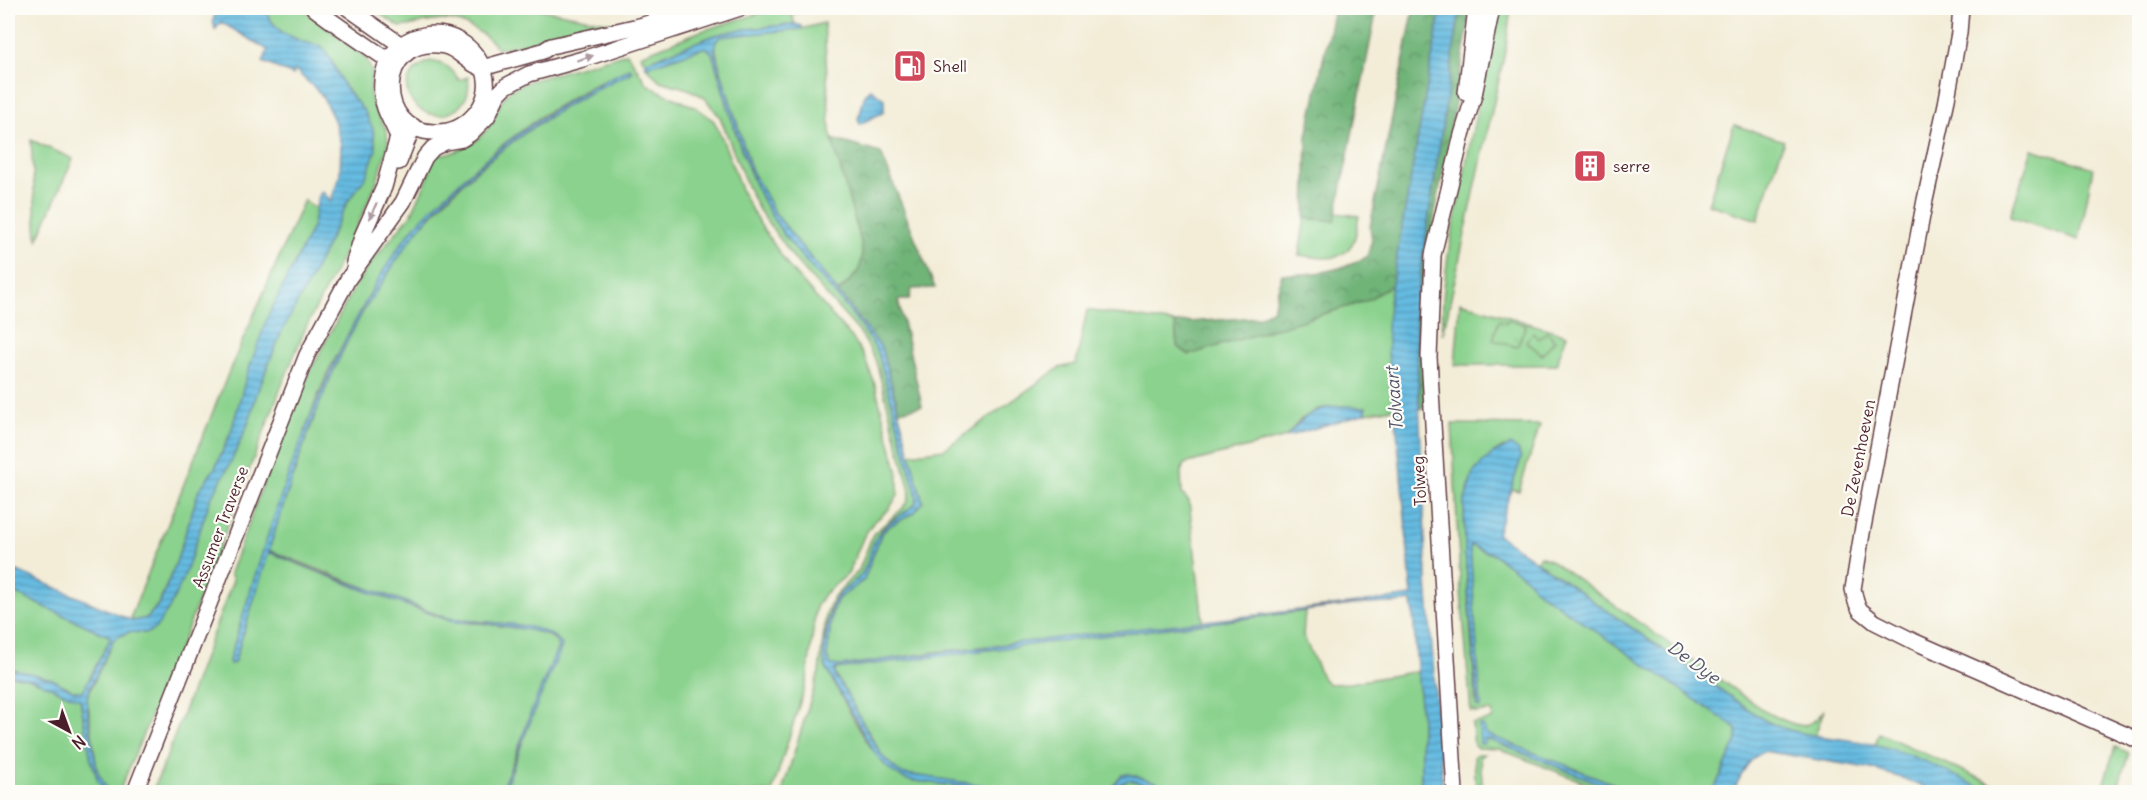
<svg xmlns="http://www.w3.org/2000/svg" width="2147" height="800" viewBox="0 0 2147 800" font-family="Delius,sans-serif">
<defs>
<pattern id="forest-crowns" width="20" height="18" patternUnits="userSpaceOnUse" patternTransform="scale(1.5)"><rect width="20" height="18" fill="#6fb478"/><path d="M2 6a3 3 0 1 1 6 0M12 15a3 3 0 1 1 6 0" fill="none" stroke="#5d9263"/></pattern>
<pattern id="park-tufts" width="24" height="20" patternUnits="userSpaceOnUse" patternTransform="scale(1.5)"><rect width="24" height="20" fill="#8ad28d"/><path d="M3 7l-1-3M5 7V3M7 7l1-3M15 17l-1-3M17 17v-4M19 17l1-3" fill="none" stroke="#79b47a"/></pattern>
<pattern id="water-rules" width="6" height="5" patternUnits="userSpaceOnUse" patternTransform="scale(1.5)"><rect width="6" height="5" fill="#65bbe1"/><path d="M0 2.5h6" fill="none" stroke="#5597b7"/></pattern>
</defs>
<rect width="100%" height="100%" fill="#fdfcf7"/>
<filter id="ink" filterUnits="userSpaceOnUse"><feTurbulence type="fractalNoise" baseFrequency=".0167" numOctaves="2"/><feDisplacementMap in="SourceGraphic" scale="12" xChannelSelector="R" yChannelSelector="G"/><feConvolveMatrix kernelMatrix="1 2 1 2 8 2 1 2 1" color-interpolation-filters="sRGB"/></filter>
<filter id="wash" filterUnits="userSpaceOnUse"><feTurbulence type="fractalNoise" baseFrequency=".008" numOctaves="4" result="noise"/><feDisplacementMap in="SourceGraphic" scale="24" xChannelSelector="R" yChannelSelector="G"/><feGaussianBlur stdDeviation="1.35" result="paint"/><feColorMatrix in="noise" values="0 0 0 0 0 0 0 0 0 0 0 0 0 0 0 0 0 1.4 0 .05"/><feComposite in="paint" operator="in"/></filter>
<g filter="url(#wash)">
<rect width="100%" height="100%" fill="#f3edd8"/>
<!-- grass -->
<path fill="#8ad28d" stroke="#6a785c" stroke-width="1.5" d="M264,8H302L366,58L372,72L370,94L373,106L387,131L388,146L376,184L345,252L306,327L282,385L188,628L119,792H8V675C15,676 24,677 31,679C48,685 63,694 80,699L91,759L98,781L107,789L97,770L87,697L114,639L129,632L147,633L186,572L210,500L230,464L250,419L256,396L281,333L310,280L348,201L366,177L364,111L345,88L329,56L321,46L303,42L283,33L272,22Z
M371,8H533L622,25L498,49C488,35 464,21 446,20C431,19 414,26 400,27Z
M777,8H815L792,14L795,24L738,30L715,35L645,62L640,55L701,31Z
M1497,8H1511L1506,47L1443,334C1441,305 1445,277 1449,249Z
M824,23L830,131L861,242C865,270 857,274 838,292L774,212L751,169L718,61L715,43L720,37L731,35L801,29Z
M706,47L712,53C731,114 744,179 782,232C812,273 854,308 878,353L917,496L916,503C906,514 889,519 880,532C872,545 870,562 861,575C855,583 844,588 837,596C826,612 821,651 826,669C845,700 873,769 908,780L1002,792H782L819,672L826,614L833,597L859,570L873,534L902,509L908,501L910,491L876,361L861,334L795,260L759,210L747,186L720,117L704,97L688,89L660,81L646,67Z
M627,53L647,84L657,90L697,108L714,121L723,140L742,192L756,218L789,267L854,340L865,358L875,385L898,473V495L889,509L872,524L864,536L848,574L824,594L816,607L807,680L772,792H503C522,746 537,699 559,654L562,645C547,620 480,624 454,619C438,616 421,608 406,602C360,586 314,568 269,550C294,471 320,391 360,317C367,304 376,292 385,279C395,263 405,245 418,230C476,163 550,108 632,72L630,69L588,88L543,115L502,145L470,172L410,232L373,288L329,370L314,405L263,552L229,661L234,663L268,552L366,591L454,622L480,623L530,630L545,634L555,639L558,647C538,695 521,745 500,792H152L166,759L233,580L230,573L278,444L306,379L355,286L371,262L411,215L430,173L425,167L437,155L454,152L476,141L489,127L502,100L510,90L527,82Z
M430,61C444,63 451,67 459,80L468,77C470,89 468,98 459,107C428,135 377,83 430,61Z
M1734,125L1784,141L1758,220L1708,204Z
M31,140L73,159L37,241V239Z
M2032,149L2093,168L2079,240L2010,217Z
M304,200L316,209L312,228L296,262L231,432L215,468L199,490L177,560L159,603L147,618L133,621L131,616L228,374Z
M1336,213L1359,216C1357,224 1357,233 1354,240C1345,264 1318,258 1299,255L1305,218L1335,221Z
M1379,285H1392L1390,294L1389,372L1394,408L1366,413V407L1338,406L1318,409L1300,420L1286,437L1184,464L1181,472L1182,494L1189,501L1203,622L935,652L841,666L831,665L827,657L832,612L838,599L864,580L881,534L891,525L914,513L923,502L909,454L944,449L1059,368L1076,364L1087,310L1175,323L1177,346Z
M1460,302L1567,335L1556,365H1455Z
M1452,424L1540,425L1519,491L1511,489L1521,458L1504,447L1492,454L1473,473L1464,504L1465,552L1476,707L1470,545L1495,555L1527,579L1535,589L1571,614L1733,726L1737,731V740L1713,792H1634L1486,734L1483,726V744L1486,738L1492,741L1621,792H1609L1499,749L1477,748L1474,746L1472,724L1493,719L1492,711L1475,713V711L1471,712L1460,579Z
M1540,556L1552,561L1766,712C1790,723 1806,736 1824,710L1815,736L1782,729L1764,720L1536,561Z
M8,590L111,637L83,691H74L52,679L8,668Z
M1305,611L1303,635L1323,679L1329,684L1350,683L1418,671L1421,718V792H1188L1129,774L1122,775L1109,792H1029L913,776L900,773L883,757L834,672L838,668Z
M1879,733L1994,785L2008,792H1987L1912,756L1875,745Z
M2115,747L2129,753L2116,792H2101Z
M1477,754H1484L1480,757L1483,792H1476L1474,756Z
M1130,780L1173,792H1115L1123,782Z"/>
<!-- forest -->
<path fill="url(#forest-crowns)" stroke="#5c6a52" stroke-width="1.5" d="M1334,8H1377L1335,221L1305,218L1307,136Z
M1414,8H1441L1392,285L1366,301L1189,355L1177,346L1175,323L1259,317L1273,309L1282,274C1312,276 1340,271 1367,257L1372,240L1370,227Z
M1460,8H1471L1451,128L1427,256L1423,301L1422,356L1426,406L1420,409L1415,309Z
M832,139L881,153L935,288L912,289L909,300H898L922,406L899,411L881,347L838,292C857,274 865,270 861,242Z"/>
<!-- park -->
<path fill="url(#park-tufts)" stroke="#6a785c" stroke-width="1.5" d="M1499,320L1507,322L1508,320L1526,325L1517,347L1493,340Z
M1547,332L1555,340L1542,355L1526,341L1533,333L1539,339Z"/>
<!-- water -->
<path fill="url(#water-rules)" stroke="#586d86" stroke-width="1.5" d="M212,8H264L272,22L283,33L303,42L321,46L329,56L345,88L364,111L373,129L376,150L366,177L348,201L310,280L281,333L256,396L250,419L230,464L210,500L186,572L169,609L155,629L147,633L129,632L114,639L90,688L87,697L88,714L97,770L107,789L105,792L98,781L91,759L80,699C63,694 48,685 31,679C24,677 15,676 8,674V668L52,679L74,691H83L111,637L8,590V567L133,621L147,618L160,603L177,560L199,490L215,468L231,432L247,374L268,316L312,228L318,198L322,191L331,201L340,174L341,144L334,120L321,94L295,70L293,75L263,62L268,50L221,22L215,30L213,20L217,10Z
M1441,8H1460L1415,309L1427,582L1443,792H1421V718L1412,601C1389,604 1368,603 1345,606L835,669V676L844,689L871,738L883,757L900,773L1029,792H1002L908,780C882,772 868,743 856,720C849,707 828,676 825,664C822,652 825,640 827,628C829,617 830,607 836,598C843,589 853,584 860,576C871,564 869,543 881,531C891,519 906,514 916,503L917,496L878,353C854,308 812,273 782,232C744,179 732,114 712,53L706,47L646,67L645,62L715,35L738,30L795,24L802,26L801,29L720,37L715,43V53L751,169L774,212L881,347L923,502L914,513L891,525L881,534L864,580L838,599L832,612L827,657L831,665L841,666C1031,638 1222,621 1412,596L1396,420L1389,372L1387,324L1390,294Z
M630,68L632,72C556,106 466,167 415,234C403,249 393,266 382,283C375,294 366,305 360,317C320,390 294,471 269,550C309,570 355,584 397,599C415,606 435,616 454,619C481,624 546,619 562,645L559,654C537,699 522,746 503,792H500L515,758L532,709L558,647L555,639L545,634L530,630L480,623L454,622L366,591L269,552L234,663L230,664L229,661C264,545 298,428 355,321C372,291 388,260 410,232C422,217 437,203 451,190C504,139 564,100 630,68Z
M871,89L884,99V112L860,124L858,118C864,108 860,96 871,89Z
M1337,406L1366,407V413L1286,437C1304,416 1310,410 1337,406Z
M1511,445L1518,450L1521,458L1497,534L1764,720C1802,739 1837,736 1877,745C1916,755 1952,773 1987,792H1935L1902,778L1868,768L1764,751C1747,759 1741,776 1733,792H1713L1737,740V731L1733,726L1571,614L1535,589L1527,579L1495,555L1470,545L1481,707L1478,708L1465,552L1464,504L1473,473L1492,454Z
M1479,725L1483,726L1486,734L1634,792H1621L1487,739L1483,744H1480Z
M1129,774L1188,792H1173L1130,780L1123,782L1115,792H1109L1122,775Z"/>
</g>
<g filter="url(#ink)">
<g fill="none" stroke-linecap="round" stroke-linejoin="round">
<!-- secondary casing -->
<g stroke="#633e45" stroke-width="18">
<path id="secondary" d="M314,8C340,28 368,46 395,65
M348,8L401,45
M1961,8L1959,33L1946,104L1925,200L1862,533L1853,589L1856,602L1860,610L1875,622L1913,641L2140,741
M482,68L543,51L551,46L643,25L697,8
M1466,93L1476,8
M399,162L413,126
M354,262L363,234L384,187L398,137C393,123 383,110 382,95C376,25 466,12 485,74C489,89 484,105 473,116C464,126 452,132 437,132C374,135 376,33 444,46C459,49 467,64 482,68
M135,792L307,355L348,279L403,202L425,157L433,148L445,142L462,139L470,134L487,117L498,94L506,86L529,74L583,59L740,8
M1455,792L1429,357L1433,255L1462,135L1474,95L1492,8"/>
</g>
<!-- secondary -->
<use href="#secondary" stroke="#fff" stroke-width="15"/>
</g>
<!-- one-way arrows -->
<defs><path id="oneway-solid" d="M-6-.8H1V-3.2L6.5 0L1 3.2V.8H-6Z" transform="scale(1.5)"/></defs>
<g fill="#ae9aa0">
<use href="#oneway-solid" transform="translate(585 58) rotate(-17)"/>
<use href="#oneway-solid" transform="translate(373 211) rotate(114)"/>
</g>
</g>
<!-- icons -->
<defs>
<g id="fuel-square" transform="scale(1.725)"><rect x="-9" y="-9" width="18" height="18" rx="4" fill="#d1495b" stroke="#fdfcf7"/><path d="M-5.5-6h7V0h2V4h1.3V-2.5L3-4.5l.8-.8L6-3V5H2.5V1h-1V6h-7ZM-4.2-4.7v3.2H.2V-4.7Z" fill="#fff"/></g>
<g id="building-square" transform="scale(1.725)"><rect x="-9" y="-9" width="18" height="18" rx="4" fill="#d1495b" stroke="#fdfcf7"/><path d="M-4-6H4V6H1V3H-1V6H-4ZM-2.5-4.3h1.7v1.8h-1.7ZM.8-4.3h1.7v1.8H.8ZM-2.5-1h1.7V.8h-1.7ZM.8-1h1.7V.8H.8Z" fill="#fff"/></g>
</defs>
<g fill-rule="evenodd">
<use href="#fuel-square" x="910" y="66"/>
<use href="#building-square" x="1590" y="166"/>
</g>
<g text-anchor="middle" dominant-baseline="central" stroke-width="4.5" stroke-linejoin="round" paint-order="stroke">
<!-- poi labels -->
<g font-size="16" fill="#4a1f2b" stroke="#fdfcf7" text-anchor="start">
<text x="933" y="66">Shell</text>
<text x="1613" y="166">serre</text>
</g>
<!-- street labels -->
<g font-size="16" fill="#4a1f2b" stroke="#fdfcf7">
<text transform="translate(1858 458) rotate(-79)">De Zevenhoeven</text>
<text transform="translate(1419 481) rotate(-93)">Tolweg</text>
<text transform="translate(220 527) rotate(-69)">Assumer Traverse</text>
</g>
<!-- water labels -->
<g font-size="18" font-style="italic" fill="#53566b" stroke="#fdfcf7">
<text transform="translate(1394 399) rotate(-95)">Tolvaart</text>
<text transform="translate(1694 662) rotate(36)">De Dye</text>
</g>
</g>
<!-- margin -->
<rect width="2147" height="800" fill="none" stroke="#fdfcf7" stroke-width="30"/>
<!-- north arrow -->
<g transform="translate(69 731) rotate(139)" stroke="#fdfcf7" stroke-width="4.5" paint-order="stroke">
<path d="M0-4.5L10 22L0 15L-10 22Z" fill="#4a1f2b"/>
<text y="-9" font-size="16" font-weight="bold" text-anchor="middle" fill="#4a1f2b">N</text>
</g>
</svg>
